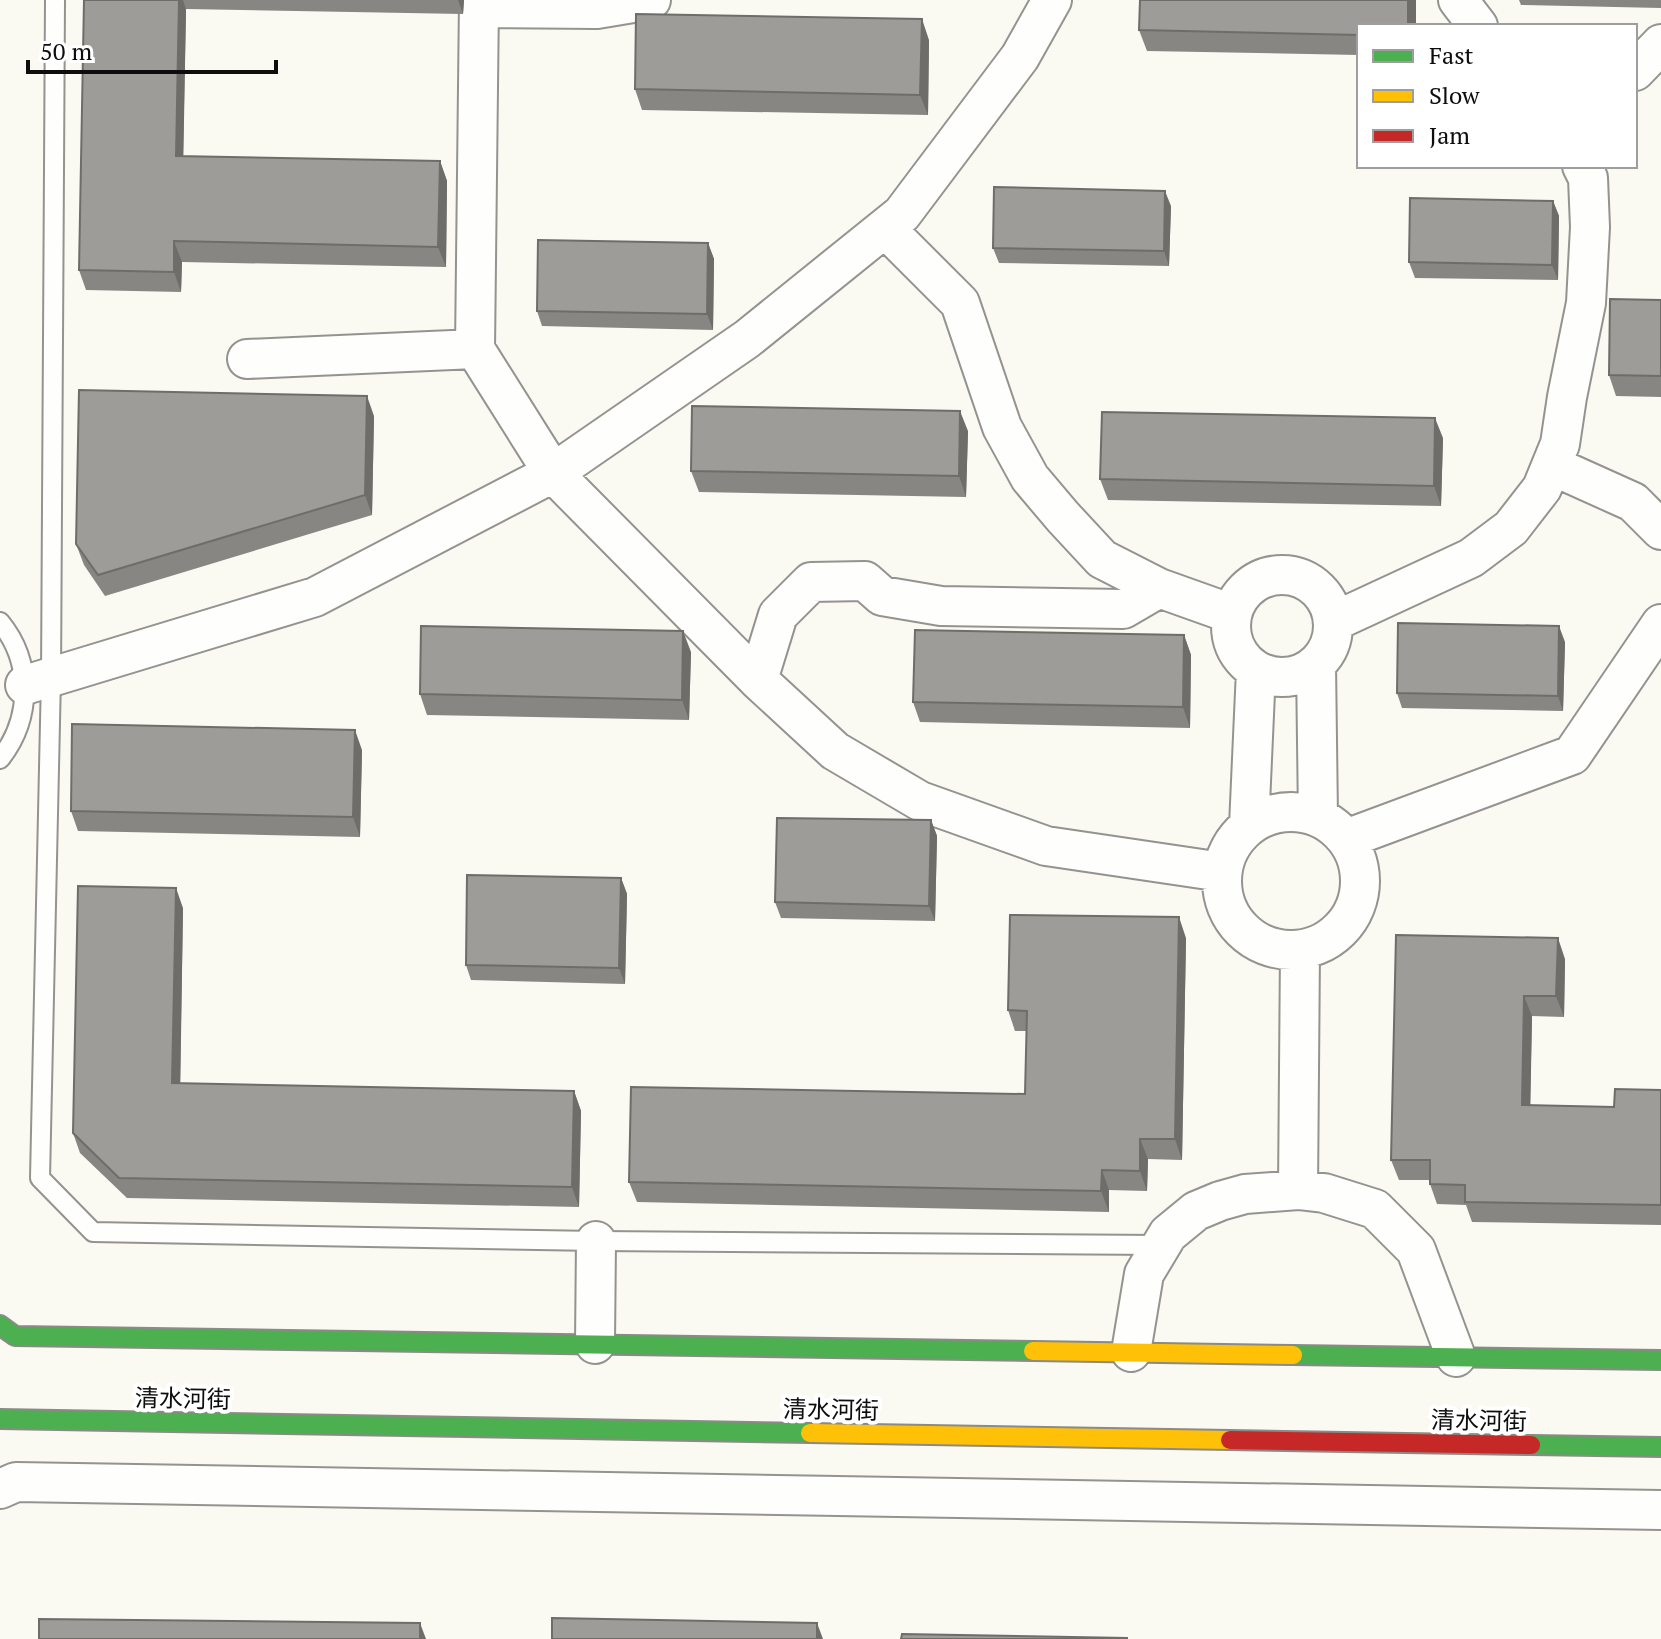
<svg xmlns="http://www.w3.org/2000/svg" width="1661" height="1639" viewBox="0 0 1661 1639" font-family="'PT Serif','Noto Sans SC',serif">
<rect width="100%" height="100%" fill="#faf9f2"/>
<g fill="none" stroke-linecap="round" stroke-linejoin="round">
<!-- lane casing -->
<g stroke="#949390" stroke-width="22">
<path id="lane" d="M55,0L51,677L40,1178L93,1232L596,1241L1161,1245
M0,622C33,662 32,719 0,759"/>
</g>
<!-- street casing -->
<g stroke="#949390" stroke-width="42">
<path id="street" d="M479,0L475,349L553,473L758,680L835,751L920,801L1046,846L1222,872
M1458,0L1478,26
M479,8L597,9L651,0
M1635,71L1661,44
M885,228L960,303L1002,427L1030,478L1063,517L1102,559L1159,588L1232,614
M247,359L475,349
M1553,466L1633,502L1661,530
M1231 626a51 51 0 1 1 102 0a51 51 0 1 1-102 0Z
M1333,622L1471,558L1511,528L1542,488L1560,444L1567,397L1586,303L1590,227L1588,178L1582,166
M1316,664L1318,817
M758,680L778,615L811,582L865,581L882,596L941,606L1123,609L1159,588
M25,685L315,597L553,473L747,339L902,214L1020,57L1052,0
M1222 881a69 69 0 1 1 138 0a69 69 0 1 1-138 0Z
M1249,826L1256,670
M1346,839L1572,755L1661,624
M1298,1190L1300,950
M595,1344L596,1241
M1131,1352L1144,1274L1168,1234L1196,1211L1220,1201L1245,1194L1298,1190L1324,1193L1375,1209L1416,1250L1456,1357
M0,1489L16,1482L1661,1510"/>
</g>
<!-- fast casing -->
<g stroke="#8a8a87" stroke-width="22">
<path id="fast" d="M0,1325L15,1336L1033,1351
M1293,1355L1661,1360
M0,1419L810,1433
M1531,1445L1661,1447"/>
</g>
<!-- slow casing -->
<g stroke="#8a8a87" stroke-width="22">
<path id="slow" d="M1033,1351L1293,1355
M810,1433L1230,1440"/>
</g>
<!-- jam casing -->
<g stroke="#8a8a87" stroke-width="22">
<path id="jam" d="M1230,1440L1531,1445"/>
</g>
<!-- lane -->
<use href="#lane" stroke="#fefefd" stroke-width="18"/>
<!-- street -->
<use href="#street" stroke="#fefefd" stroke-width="38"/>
<!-- fast -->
<use href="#fast" stroke="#4caf50" stroke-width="18"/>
<!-- slow -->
<use href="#slow" stroke="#ffc107" stroke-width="18"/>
<!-- jam -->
<use href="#jam" stroke="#c62828" stroke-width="18"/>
</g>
<!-- wall -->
<path fill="#878683" d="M84,0H464L463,14L186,9L183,156L440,161L447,181L446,267L182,262L181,292L86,290L79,270Z
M1416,0V26H1359V55L1147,51L1139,30Z
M1519,0H1661V8L1521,5Z
M929,40L928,115L642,110L635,89Z
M1553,201L1559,216L1558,280L1415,278L1409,262Z
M1171,206L1169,266L999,263L993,248Z
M708,243L714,259L713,330L542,326L537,311Z
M1661,300V397L1616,396L1609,375Z
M374,416L372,515L105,596L84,565L76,544Z
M968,431L966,497L699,492L691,471Z
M1443,438L1441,506L1108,500L1100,479Z
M1184,635L1191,655L1190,728L920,722L913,702Z
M1565,642L1563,711L1402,708L1397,693Z
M691,652L689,720L427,715L420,694Z
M362,750L360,837L78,831L71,811Z
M931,820L937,836L935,921L781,918L775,902Z
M621,878L627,894L625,984L471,980L466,965Z
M183,908L180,1083L574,1091L581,1111L579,1207L127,1198L80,1153L73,1133Z
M1396,935L1565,959L1564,1017L1532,1016L1530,1105L1614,1107L1661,1090V1225L1472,1222L1466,1205L1437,1204L1430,1184V1180H1399L1391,1160Z
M1186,938L1182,1160L1148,1159L1147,1191L1109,1190V1212L637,1202L629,1182L1025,1094L1027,1031H1015L1008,1010Z"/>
<!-- shaded-wall -->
<path fill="#6e6d6a" d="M179,0H183L186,9L183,176L176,156Z
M458,0H464L463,14Z
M1408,0H1416V26H1408Z
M922,19L929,40L928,115L920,95Z
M440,161L447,181L446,267L438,247Z
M1165,191L1171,206L1169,266L1164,251Z
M1553,201L1559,216L1558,280L1552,265Z
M174,241L182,262L181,292L174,272Z
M708,243L714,259L713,330L707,314Z
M367,396L374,416L372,515L365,495Z
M960,411L968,431L966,497L959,476Z
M1435,418L1443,438L1441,506L1434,486Z
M1559,626L1565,642L1563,711L1558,696Z
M683,631L691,652L689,720L682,700Z
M1184,635L1191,655L1190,728L1183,707Z
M355,730L362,750L360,837L353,817Z
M931,820L937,836L935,921L929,906Z
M621,878L627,894L625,984L619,968Z
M176,888L183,908L180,1103L172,1083Z
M1179,917L1186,938L1182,1160L1175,1139Z
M1558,938L1565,959L1564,1017L1556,996Z
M1524,996L1532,1016L1530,1125L1522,1105Z
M574,1091L581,1111L579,1207L572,1187Z
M1140,1139L1148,1159L1147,1191L1140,1171Z
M1102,1170L1109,1190V1212L1101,1191Z
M420,1623L426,1639H420Z
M817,1623L823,1639H817Z"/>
<!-- building -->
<path fill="#9d9c98" stroke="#6e6d6a" stroke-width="2" d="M84,0H179L176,156L440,161L438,247L174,241V272L79,270Z
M1140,0H1408V26H1359V35L1139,30Z
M636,14L922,19L920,95L635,89Z
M994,187L1165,191L1164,251L993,248Z
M1410,198L1553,201L1552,265L1409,262Z
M538,240L708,243L707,314L537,311Z
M1610,299L1661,300V376L1609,375Z
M79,390L367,396L365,495L98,575L76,544Z
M692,406L960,411L959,476L691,471Z
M1102,412L1435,418L1434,486L1100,479Z
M1398,623L1559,626L1558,696L1397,693Z
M421,626L683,631L682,700L420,694Z
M915,630L1184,635L1183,707L913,702Z
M72,724L355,730L353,817L71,811Z
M777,818L931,820L929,906L775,902Z
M467,875L621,878L619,968L466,965Z
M78,886L176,888L172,1083L574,1091L572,1187L119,1178L73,1133Z
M1010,915L1179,917L1175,1139H1140V1171L1102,1170L1101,1191L629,1182L631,1087L1025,1094L1027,1011L1008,1010Z
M1396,935L1558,938L1556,996H1524L1522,1105L1614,1107L1615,1089L1661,1090V1205L1465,1202V1185L1430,1184V1160H1391Z
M552,1618L817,1623V1639H552Z
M39,1619L420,1623V1639H39Z
M902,1634L1127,1638V1639H901Z"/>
<g text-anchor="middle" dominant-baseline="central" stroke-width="8" stroke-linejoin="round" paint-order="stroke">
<!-- street labels -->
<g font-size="24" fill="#0d0d0d" stroke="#fff">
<text transform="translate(183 1398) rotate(1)">清水河街</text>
<text transform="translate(831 1409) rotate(1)">清水河街</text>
<text transform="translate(1479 1420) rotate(1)">清水河街</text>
</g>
</g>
<!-- legend -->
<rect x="1357" y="24" width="280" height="144" fill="#ffffff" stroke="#9e9e9e" stroke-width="2"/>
<rect x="1373" y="50" width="40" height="12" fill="#4caf50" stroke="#9e9e9e" stroke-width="2"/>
<text x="1429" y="64" font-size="24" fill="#0d0d0d">Fast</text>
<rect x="1373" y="90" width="40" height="12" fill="#ffc107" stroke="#9e9e9e" stroke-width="2"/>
<text x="1429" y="104" font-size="24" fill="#0d0d0d">Slow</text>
<rect x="1373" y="130" width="40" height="12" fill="#c62828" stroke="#9e9e9e" stroke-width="2"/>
<text x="1429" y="144" font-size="24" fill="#0d0d0d">Jam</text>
<!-- scale -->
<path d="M28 60v12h248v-12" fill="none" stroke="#0d0d0d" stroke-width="4"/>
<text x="40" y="60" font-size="24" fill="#0d0d0d" stroke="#ffffff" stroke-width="6" paint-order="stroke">50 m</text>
</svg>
